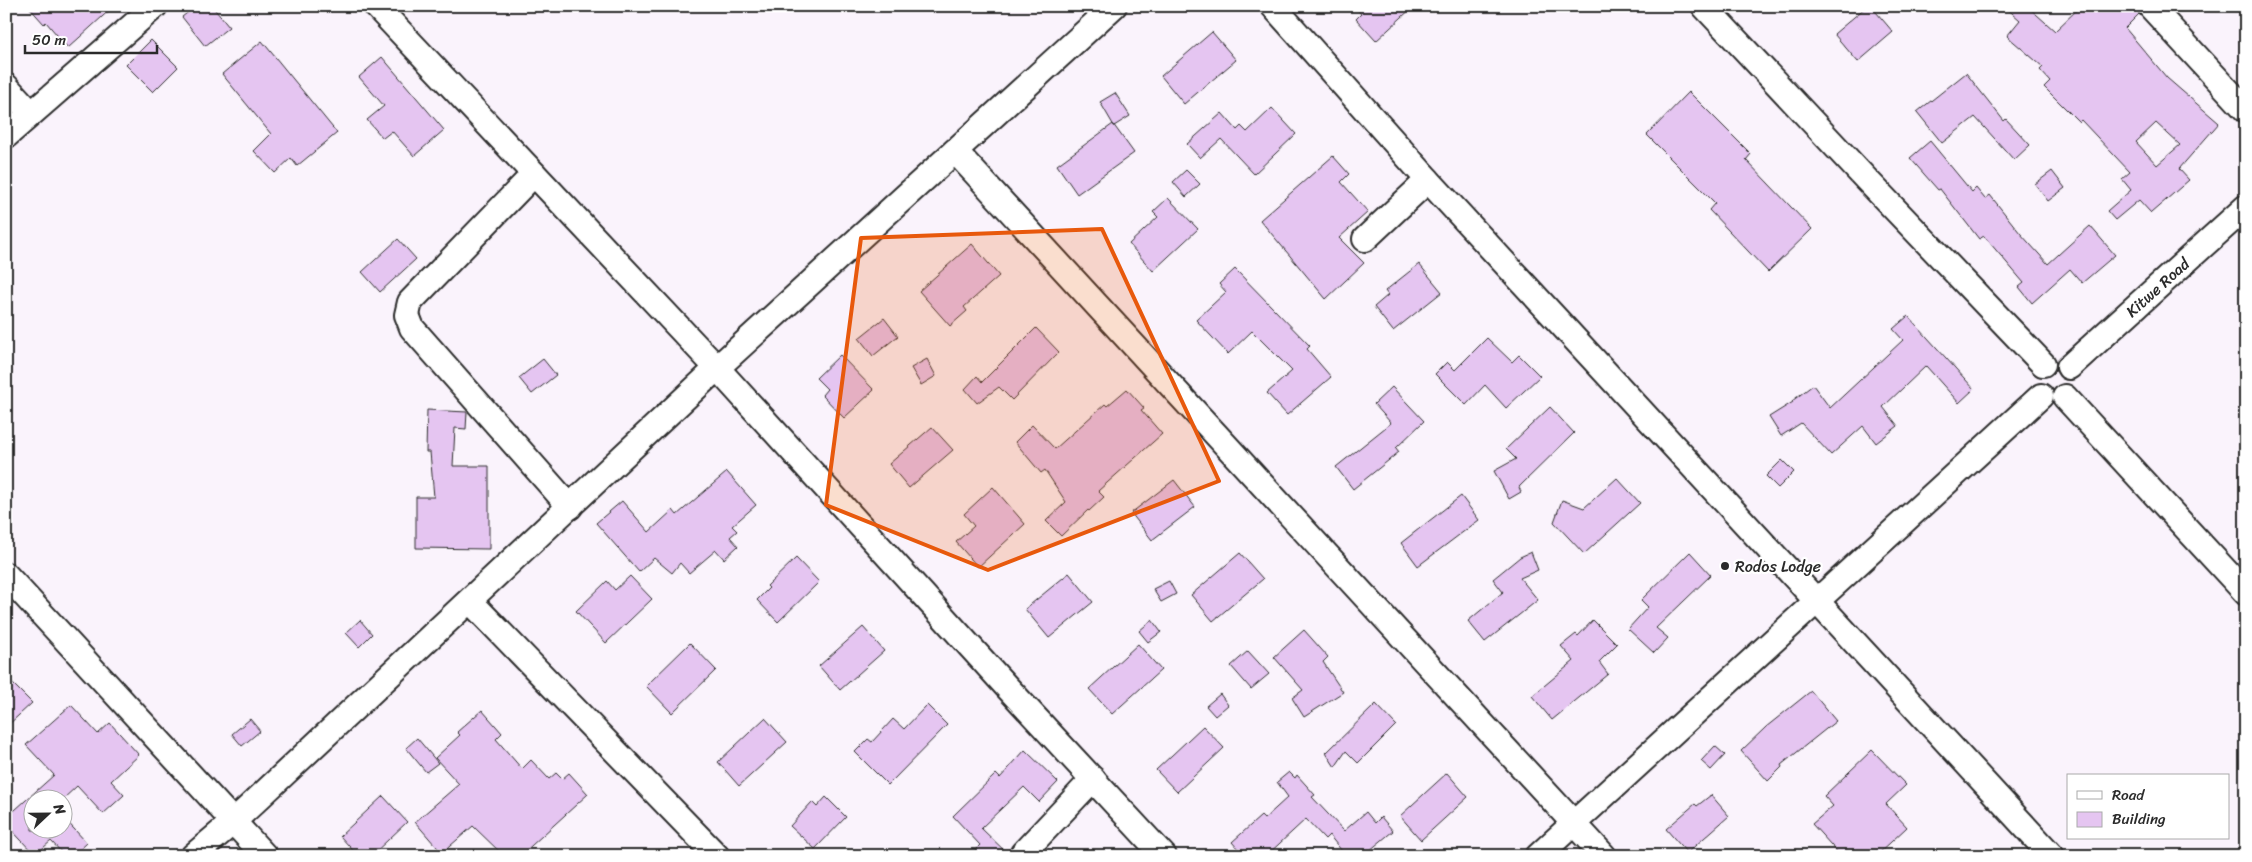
<svg xmlns="http://www.w3.org/2000/svg" width="2252" height="862" viewBox="0 0 2252 862" font-family="Sriracha,sans-serif">
<rect width="100%" height="100%" fill="#faf3fc"/>
<filter id="ink" filterUnits="userSpaceOnUse"><feTurbulence type="fractalNoise" baseFrequency=".02" numOctaves="2"/><feDisplacementMap in="SourceGraphic" scale="10" xChannelSelector="R" yChannelSelector="G"/><feConvolveMatrix kernelMatrix="1 2 1 2 8 2 1 2 1" color-interpolation-filters="sRGB"/></filter>
<g filter="url(#ink)">
<!-- building -->
<path fill="#e5c5f1" stroke="#2b2b2b" fill-rule="evenodd" d="M28,6H114L68,48L46,22L44,24Z
M196,6H212L229,27L205,46L182,17Z
M1355,6H1414L1376,41L1356,19L1361,14Z
M1867,6H1871L1893,32L1858,62L1834,34Z
M2004,6H2027L2055,31L2081,6H2137L2139,14L2125,28L2167,78L2219,123L2179,169L2189,180L2151,213L2139,200L2115,220L2107,211L2131,190L2122,179L2130,172L2081,120L2079,122L2044,87L2050,81L2040,70L2043,67L2007,36L2020,20ZM2156,123L2180,145L2157,165L2136,142Z
M1212,32L1236,60L1184,104L1161,76Z
M151,40L178,67L153,92L126,65Z
M262,41L337,133L297,166L291,158L275,173L254,151L271,134L222,74Z
M382,57L444,130L414,156L392,131L383,138L367,120L384,106L359,77Z
M1966,73L2004,121L2006,119L2030,145L2014,160L1975,117L1942,143L1917,112Z
M1689,92L1751,154L1746,160L1812,229L1768,272L1709,210L1715,203L1647,135Z
M1115,93L1130,116L1114,126L1100,102Z
M1272,108L1296,134L1254,174L1221,139L1200,158L1187,144L1222,113L1237,130L1241,126L1247,132Z
M1113,124L1134,153L1077,194L1057,165Z
M1930,141L1972,192L1976,188L1985,199L1990,195L2020,233L2048,264L2090,226L2115,255L2082,283L2070,269L2032,303L2019,287L2024,283L1984,236L1979,239L1940,189L1938,190L1910,158Z
M1333,156L1349,174L1341,182L1368,212L1339,238L1364,263L1326,299L1260,220Z
M1186,170L1200,184L1186,197L1173,182Z
M2052,171L2065,188L2048,201L2035,184Z
M1168,198L1198,229L1153,271L1129,244L1158,217L1153,212Z
M398,239L416,259L380,292L362,272Z
M972,244L999,276L964,307L967,311L950,326L919,291Z
M1419,264L1442,292L1393,331L1374,307L1388,295L1385,291Z
M1235,269L1310,346L1307,349L1331,377L1287,415L1267,393L1292,371L1252,331L1228,354L1196,320L1226,292L1219,284Z
M1908,316L1974,389L1959,403L1926,366L1883,407L1898,426L1876,443L1863,426L1831,455L1801,423L1781,436L1769,417L1793,402L1792,401L1813,385L1830,408L1903,340L1893,329Z
M884,318L898,336L873,356L859,338Z
M1036,328L1059,352L1012,400L999,387L977,403L965,389L977,376L982,382Z
M1487,338L1512,362L1519,355L1540,376L1506,408L1485,385L1466,405L1435,374L1447,362L1455,370Z
M840,355L874,390L844,418L822,395L827,389L816,378Z
M543,359L556,375L532,394L519,378Z
M927,359L936,376L921,385L911,368Z
M1392,387L1424,421L1396,448L1399,452L1353,489L1336,467L1391,423L1374,404Z
M1127,389L1144,408L1141,410L1162,434L1098,491L1104,497L1089,511L1088,510L1061,536L1046,521L1066,502L1045,470L1041,473L1015,442L1032,425L1055,449L1105,404L1107,406Z
M1550,407L1574,433L1519,487L1521,492L1509,499L1494,471L1516,459L1506,449Z
M427,410L467,412L466,429L455,428L453,466H489V549L416,548V497H434L430,452H426Z
M932,427L953,450L909,488L889,464Z
M1782,460L1794,472L1778,488L1766,476Z
M727,472L756,505L732,526L737,531L730,537L738,546L724,559L716,550L689,573L680,563L672,573L654,558L639,572L596,523L622,501L649,532L673,510L677,515Z
M1617,478L1640,503L1584,554L1554,522L1562,500L1584,508Z
M1174,480L1195,507L1152,540L1131,513Z
M993,487L1025,524L978,567L956,542L974,526L964,514Z
M1461,496L1479,520L1418,566L1401,543Z
M1531,552L1538,570L1520,578L1538,600L1485,642L1468,621L1503,592L1493,579L1520,557Z
M1690,552L1711,575L1656,628L1668,638L1654,653L1628,629L1648,607L1641,600Z
M1240,553L1263,579L1213,621L1191,595Z
M796,558L819,582L778,622L757,600L769,588L767,586Z
M1069,573L1093,602L1049,638L1025,609Z
M630,576L652,599L606,643L576,611L607,581L615,590Z
M1169,581L1176,594L1161,602L1153,589Z
M360,620L372,634L359,647L346,633Z
M1152,620L1161,632L1148,642L1139,631Z
M1593,620L1617,644L1599,662L1608,674L1552,720L1532,696L1574,661L1561,646L1576,634L1578,636Z
M863,627L884,651L840,690L819,666Z
M1304,630L1328,657L1323,662L1343,692L1304,717L1292,698L1303,690L1274,657Z
M690,643L716,670L672,713L646,686Z
M1138,644L1161,670L1112,714L1089,689Z
M1248,651L1269,674L1251,689L1231,666Z
M6,677L32,703L6,727Z
M1811,691L1836,721L1781,765L1782,767L1768,781L1741,751L1766,727Z
M1220,694L1228,705L1215,716L1206,706Z
M1376,704L1396,725L1358,763L1346,751L1335,767L1326,753Z
M71,705L98,734L110,723L139,755L111,781L124,795L103,814L77,786L62,800H32V830H62V816L87,843L73,856H65L51,841L35,855L6,824V818L54,775L26,745Z
M927,705L947,725L888,785L855,752L868,739L872,742L893,719L904,729Z
M482,710L502,733L496,739L522,769L531,760L549,779L556,773L562,779L569,773L588,794L520,856H504L473,826L442,853L415,822L459,784L435,758L460,735L457,732Z
M765,718L787,742L739,786L718,762Z
M250,719L260,731L242,746L232,734Z
M1203,726L1224,748L1177,792L1156,770Z
M417,738L438,763L426,772L406,748Z
M1715,746L1725,755L1711,770L1701,761Z
M1025,750L1058,782L1039,802L1024,787L981,828L1010,856H969L980,845L953,816L996,774L1000,778Z
M1872,750L1906,785L1886,804L1907,827L1876,856H1841L1812,824L1833,806L1824,796Z
M1289,772L1295,778L1297,775L1315,795L1312,797L1344,831L1366,812L1375,823L1381,817L1393,831L1363,856H1346L1329,835L1325,839L1306,819L1266,856H1244L1232,842L1261,816L1264,819L1288,797L1277,782Z
M1447,773L1468,797L1421,840L1400,816Z
M1711,795L1729,816L1687,853L1666,829L1695,804L1697,806Z
M383,796L407,822L371,856H358L340,836Z
M826,797L846,817L815,849L790,826L812,802L817,807Z"/>
<g fill="none" stroke-linecap="round" stroke-linejoin="round">
<!-- minor casing -->
<g stroke="#2b2b2b" stroke-width="28">
<g id="minor">
<path d="M376,6L717,368L1006,686L1164,856"/>
<path d="M1273,6L1428,180L2052,856"/>
<path d="M1704,6L1866,179L2043,364"/>
<path d="M2150,6L2246,110"/>
<path d="M6,86L31,113"/>
<path d="M6,136L155,6"/>
<path d="M955,151L1604,856"/>
<path d="M534,174L410,302L407,315L412,328L570,507"/>
<path d="M1365,239L1428,180"/>
<path id="s1" d="M2069,367L2246,207"/>
<path d="M2065,397L2246,593"/>
<path d="M6,575L265,856"/>
<path d="M470,601L717,856"/>
<path d="M1023,853L1093,779"/>
<path d="M193,856L233,822L717,368L1114,6"/>
<path d="M1538,856L2041,396"/>
</g>
</g>
<!-- minor -->
<use href="#minor" stroke="#fff" stroke-width="24"/>
</g>
</g>
<!-- marked area -->
<path fill="#e8590c" fill-opacity="0.2" stroke="#e8590c" stroke-width="4" stroke-linejoin="round" d="M1102,229L1219,481L988,570L826,505L861,238Z"/>
<!-- markers -->
<circle fill="#2b2b2b" stroke="#fff" stroke-width="2" cx="1725" cy="566" r="5"/>
<g text-anchor="middle" dominant-baseline="central" stroke-width="4.5" stroke-linejoin="round" paint-order="stroke">
<!-- street labels -->
<g font-size="16" fill="#2b2b2b" stroke="#fff">
<text stroke="none"><textPath href="#s1" startOffset="119">Kitwe Road</textPath></text>
</g>
<!-- poi labels -->
<g font-size="16" fill="#2b2b2b" stroke="#fff" text-anchor="start">
<text x="1735" y="566">Rodos Lodge</text>
</g>
</g>
<!-- margin -->
<rect width="2252" height="862" fill="none" stroke="#fff" stroke-width="25"/>
<rect x="12" y="12" width="2227" height="837" fill="none" stroke="#2b2b2b" stroke-width="2" filter="url(#ink)"/>
<!-- legend -->
<rect x="2067" y="774" width="162" height="65" fill="#ffffff" stroke="#aaaaaa"/>
<rect x="2077" y="791" width="25" height="8" fill="#ffffff" stroke="#aaaaaa"/>
<text x="2112" y="800" font-size="15" fill="#2b2b2b">Road</text>
<rect x="2077" y="812" width="25" height="15" fill="#e5c5f1" stroke="#aaaaaa"/>
<text x="2112" y="824" font-size="15" fill="#2b2b2b">Building</text>
<!-- north arrow -->
<g transform="translate(48 814) rotate(68)"><circle r="24" fill="#ffffff" stroke="#aaaaaa"/>
<path d="M0-4L9 19L0 12L-9 19Z" fill="#2b2b2b"/>
<text y="-8" font-size="14" font-weight="bold" text-anchor="middle" fill="#2b2b2b">N</text>
</g>
<!-- scale -->
<path d="M25 45v8h132v-8" fill="none" stroke="#2b2b2b" stroke-width="2.5"/>
<text x="32" y="45" font-size="15" fill="#2b2b2b" stroke="#ffffff" stroke-width="4" paint-order="stroke">50 m</text>
</svg>
